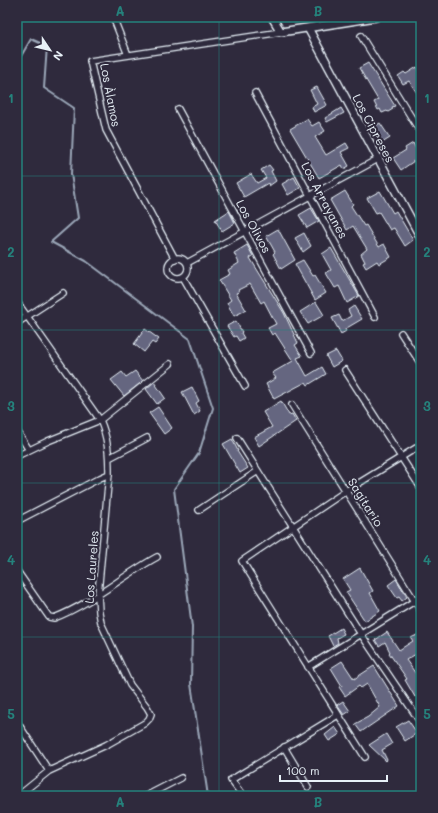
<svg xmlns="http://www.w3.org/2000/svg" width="438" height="813" viewBox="0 0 438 813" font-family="Mali,sans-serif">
<rect width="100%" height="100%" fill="#2f2a3d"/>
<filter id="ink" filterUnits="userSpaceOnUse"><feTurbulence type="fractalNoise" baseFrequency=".025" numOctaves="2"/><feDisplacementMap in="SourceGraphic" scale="8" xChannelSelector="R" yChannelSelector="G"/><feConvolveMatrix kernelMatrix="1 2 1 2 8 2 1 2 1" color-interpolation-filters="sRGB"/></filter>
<g filter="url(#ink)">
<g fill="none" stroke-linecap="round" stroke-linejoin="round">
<!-- stream -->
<path stroke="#9ba7b8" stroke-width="2" d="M17,63L31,39L47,46L44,88L74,108L71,174L78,218L51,242L86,261L190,339L213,408L199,453L174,489L192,627L191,684L208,796"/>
</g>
<!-- building -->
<path fill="#656680" stroke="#e8f1f8" d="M368,63L395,106L392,107L393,109L388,112L387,111L382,113L380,109L378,110L374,102L378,100L359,68Z
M417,67L421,74V99L409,81L403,84L398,76L404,72L406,74Z
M317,87L327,105L314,112L312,107L317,104L310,90Z
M341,108L344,113L327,122L325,118Z
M307,119L312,126L319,122L325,131L315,137L326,155L346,143L349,148L341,152L349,166L344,169L342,165L319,178L290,129Z
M380,123L390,138L382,143L372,128Z
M413,143L416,149L421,146V172L414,161L401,170L393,158L406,150L405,148Z
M269,165L273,170L271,171L276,181L269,186L268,183L244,197L236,183L251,174L257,183L266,178L261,170Z
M294,177L300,188L288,195L282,184Z
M345,191L353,204L351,206L364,226L366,225L379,247L384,244L391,257L379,264L377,261L366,268L363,263L365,262L361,254L367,249L353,226L347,230L330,200Z
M380,191L393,213L396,211L413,240L405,246L394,228L390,230L379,212L376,213L367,198Z
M311,208L319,221L307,228L299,215Z
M229,211L235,223L222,231L215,220Z
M278,229L295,260L281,269L273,254L275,252L266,236Z
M304,233L311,246L303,252L295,238Z
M247,245L253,256L250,258L284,313L298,343L295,345L302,356L297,358L307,376L322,367L326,374L308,385L306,382L274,399L266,384L276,378L272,373L293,361L275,333L272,335L268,328L276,324L264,301L261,303L250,284L238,290L239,292L236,293L246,310L234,316L227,303L231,300L219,280L230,274L228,270L239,263L234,253Z
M331,248L359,296L347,303L339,286L335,288L326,273L331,270L322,254Z
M303,260L313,276L315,275L326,293L315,300L295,264Z
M316,302L324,315L308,324L300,312Z
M354,306L362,319L345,329L346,331L341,334L332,318L339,315L342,321L351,316L348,310Z
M236,321L242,332L241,333L244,338L239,341L236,336L234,337L227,326Z
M145,329L159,339L155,344L152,342L144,352L134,344Z
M336,351L342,361L332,367L326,356Z
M135,371L143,381L124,396L111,380L122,372L126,377Z
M154,382L165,398L157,404L146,389Z
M192,387L199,401L196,403L200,411L194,415L182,392Z
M281,401L289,415L292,414L296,421L259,446L254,437L272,427L263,412Z
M158,407L172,428L164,434L149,413Z
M232,439L238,451H237L248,468L240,473L223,444Z
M360,568L373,591L370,593L380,611L365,621L346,592L350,590L343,579Z
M396,579L407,597L402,601L399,597L397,598L388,585Z
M341,628L344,634L337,638L338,643L333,646L328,636Z
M387,632L399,650L413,641L411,638L421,633V651L406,660L416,674L419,672L421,676V693L415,697L405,680L407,679L389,653L390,652L385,642L379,646L375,640Z
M342,661L354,679L374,666L399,706L361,732L355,724L368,717L380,707L367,684L361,688L359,686L345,696L339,687L342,686L331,668Z
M343,701L350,711L344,715L337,705Z
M408,720L417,733L405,741L396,727Z
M335,727L340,734L329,741L325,735Z
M386,734L392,744L382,750L387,760L386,761L369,745Z"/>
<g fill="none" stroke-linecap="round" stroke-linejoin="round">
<!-- minor casing -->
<g stroke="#e8f1f8" stroke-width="8">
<path id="minor" d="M113,17L128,55
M361,36L421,133
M255,93L375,317
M178,109L311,353
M168 268a10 10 0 1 1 20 0a10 10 0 1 1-20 0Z
M175,259L106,130L90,61L281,32
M187,263L378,159
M183,277L245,386
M17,302L100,420C108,438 109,455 109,474L98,594L99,612L101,623L130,685L147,707L151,714L149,719L145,723L106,745L49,771L18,796
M17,323L63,293
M401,333L421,364
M345,370L421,488
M292,405L421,611
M17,431L29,450
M237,438L361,634L421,723
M17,456L48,441L100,420L170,364
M109,458L147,438
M199,510L258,471
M17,521L100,478L109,474
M17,571L49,617L54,618C91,604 122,576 157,557
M308,667L421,597
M17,722L49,771
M284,747L308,787
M365,757L242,561L346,491L421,445
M146,796L181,778
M243,796L231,780L338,715"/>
</g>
<!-- tertiary casing -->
<g stroke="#e8f1f8" stroke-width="10">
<path id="tertiary" d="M272,17L281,32L376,17
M308,28L421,238"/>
</g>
<!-- minor -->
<use href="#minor" stroke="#2f2a3d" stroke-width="5.5"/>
<!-- tertiary -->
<use href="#tertiary" stroke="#2f2a3d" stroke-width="7"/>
</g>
</g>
<!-- grid -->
<path fill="none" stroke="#25827c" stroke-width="1" stroke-opacity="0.55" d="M219,17V796M17,176H421M17,330H421M17,483H421M17,637H421"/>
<g text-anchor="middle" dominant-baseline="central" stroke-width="4" stroke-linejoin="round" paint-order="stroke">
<!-- street labels -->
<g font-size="12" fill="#e8f1f8" stroke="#2f2a3d">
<text transform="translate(111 95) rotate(79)">Los Àlamos</text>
<text transform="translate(374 128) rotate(62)">Los Cipreses</text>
<text transform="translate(325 200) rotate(62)">Los Arrayanes</text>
<text transform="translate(254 226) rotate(61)">Los Olivos</text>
<text transform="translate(366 502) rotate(58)">Sagitario</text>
<text transform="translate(91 567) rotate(-86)">Los Laureles</text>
</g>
</g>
<!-- margin -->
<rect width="438" height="813" fill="none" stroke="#2f2a3d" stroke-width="44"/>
<!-- north arrow -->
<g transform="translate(50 50) rotate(125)" stroke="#2f2a3d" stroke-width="3" paint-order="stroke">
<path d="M0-3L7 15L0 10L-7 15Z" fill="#e8f1f8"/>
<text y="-6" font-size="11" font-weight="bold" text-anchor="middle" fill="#e8f1f8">N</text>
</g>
<!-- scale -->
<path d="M280 775v6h107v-6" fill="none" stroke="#e8f1f8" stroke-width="2"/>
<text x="286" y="775" font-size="12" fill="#e8f1f8" stroke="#2f2a3d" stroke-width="3" paint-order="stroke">100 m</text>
<rect x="22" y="22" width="394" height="769" fill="none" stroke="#25827c" stroke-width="1.5"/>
<g font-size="13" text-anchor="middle" font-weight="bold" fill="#25827c">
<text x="120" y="16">A</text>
<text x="318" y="16">B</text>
<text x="11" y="103">1</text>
<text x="427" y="103">1</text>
<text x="11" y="257">2</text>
<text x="427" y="257">2</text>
<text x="11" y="411">3</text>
<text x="427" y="411">3</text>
<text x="11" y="565">4</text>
<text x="427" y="565">4</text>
<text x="11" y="719">5</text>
<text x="427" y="719">5</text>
<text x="120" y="807">A</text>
<text x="318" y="807">B</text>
</g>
</svg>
